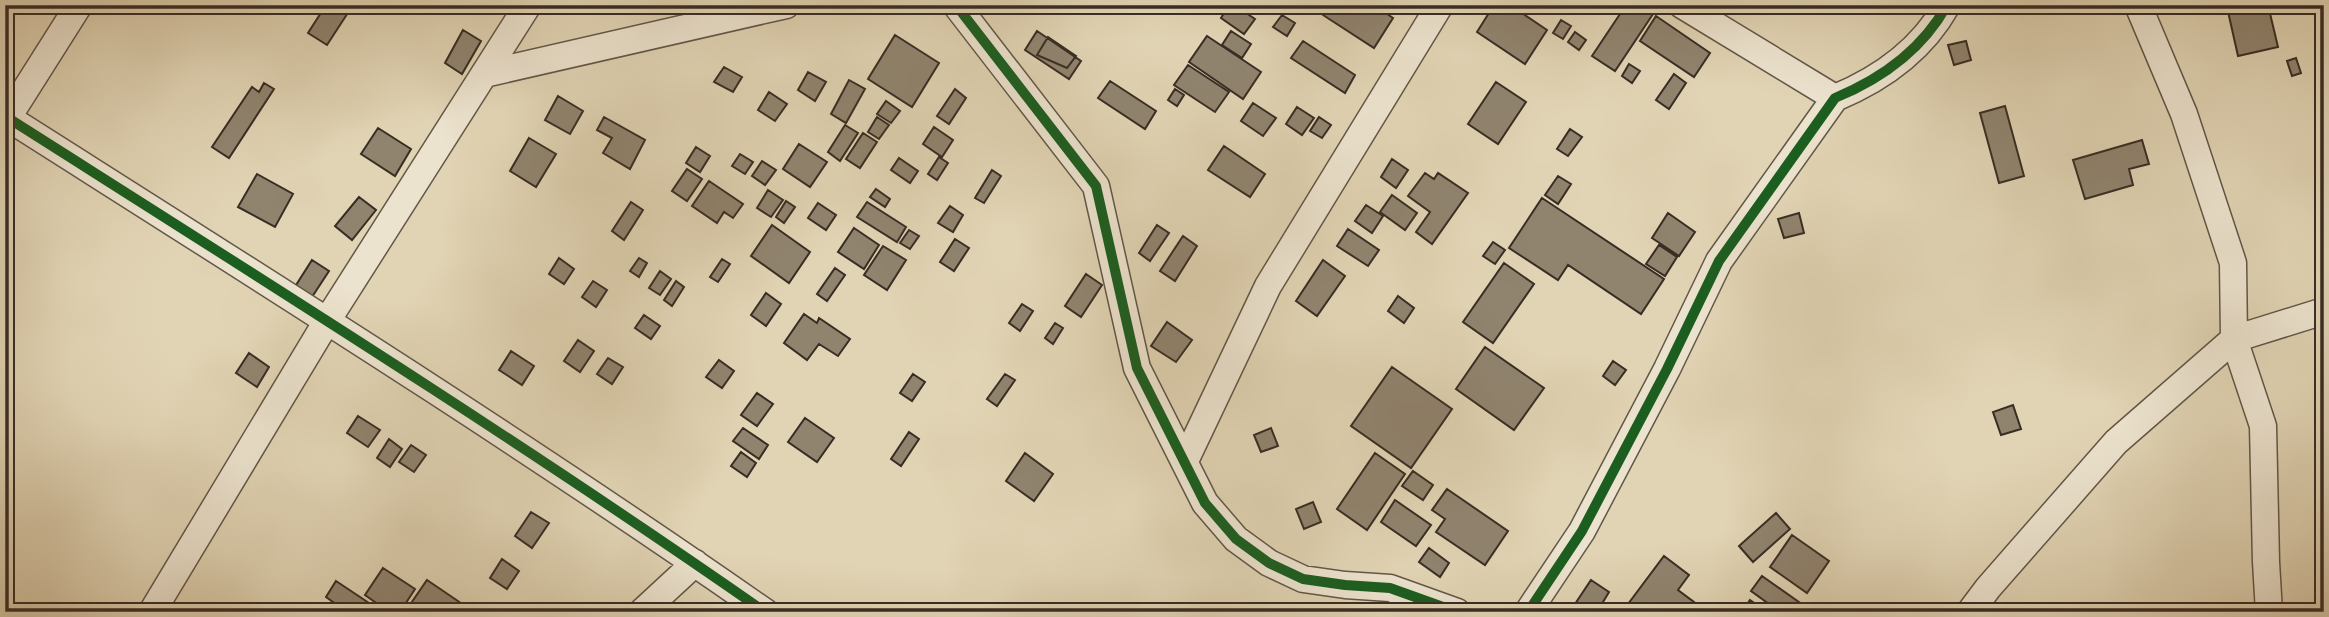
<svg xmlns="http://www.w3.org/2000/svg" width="2329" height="617" viewBox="0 0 2329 617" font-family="Vollkorn,serif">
<rect width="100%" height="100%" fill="#e1d4b4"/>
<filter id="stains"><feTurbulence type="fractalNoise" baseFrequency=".00286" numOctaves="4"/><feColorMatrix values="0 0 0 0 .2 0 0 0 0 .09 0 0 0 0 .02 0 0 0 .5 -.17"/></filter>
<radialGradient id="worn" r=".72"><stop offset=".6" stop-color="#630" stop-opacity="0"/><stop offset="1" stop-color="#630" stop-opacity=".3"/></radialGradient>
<!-- building -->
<path fill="#90846f" stroke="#382d24" stroke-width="2" d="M326,5H353L327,45L308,33Z
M1229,5H1234L1255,19L1244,34L1221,18Z
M1329,5H1374L1393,18L1374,48L1323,15Z
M1494,5H1510L1547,30L1525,64L1477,32Z
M1626,5H1641L1653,14L1615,71L1592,56Z
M2235,5H2268L2278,47L2238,56L2227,7Z
M1282,15L1295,23L1287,36L1273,27Z
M1656,16L1710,53L1694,77L1640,41Z
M1561,20L1571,26L1563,39L1553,33Z
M463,30L481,41L462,74L445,63Z
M1037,31L1081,61L1069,79L1025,50Z
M1231,31L1251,44L1242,58L1222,45Z
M1575,32L1586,40L1579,50L1568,42Z
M895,35L939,63L912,107L868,79Z
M1207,36L1261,72L1243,99L1189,62Z
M1048,37L1076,56L1067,68L1037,55Z
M1303,41L1355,75L1345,93L1291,58Z
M1966,41L1971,60L1954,65L1948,45Z
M2296,58L2301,73L2292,76L2287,61Z
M1629,64L1640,71L1632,83L1622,76Z
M1188,65L1229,92L1215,112L1174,85Z
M724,67L742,77L733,92L714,82Z
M808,72L826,82L815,101L798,90Z
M1674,74L1686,83L1669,109L1656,100Z
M849,80L865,89L846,123L831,114Z
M1110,81L1156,111L1145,129L1098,98Z
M1496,82L1526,102L1498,144L1468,124Z
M264,83L274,89L229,158L212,147L252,87L259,92Z
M955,89L966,98L949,124L937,116Z
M1175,89L1184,95L1177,106L1168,100Z
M769,92L787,104L775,121L758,110Z
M558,96L583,111L570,134L545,120Z
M886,101L900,111L891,123L877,114Z
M1253,103L1276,118L1263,136L1241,121Z
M2005,106L2024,176L1999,183L1980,113Z
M1297,107L1314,118L1302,135L1286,124Z
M604,117L645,140L630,169L603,153L612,138L597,130Z
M877,117L889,125L879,139L868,132Z
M1319,117L1331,125L1322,138L1310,131Z
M845,125L858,133L840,161L828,152Z
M934,127L953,140L942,157L923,144Z
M378,128L411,149L395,176L361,154Z
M1570,129L1582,137L1568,156L1557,149Z
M863,133L877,142L860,168L846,159Z
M529,138L556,154L536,187L510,171Z
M2142,140L2149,164L2129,169L2133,185L2085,199L2073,160Z
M799,144L827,162L810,187L783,169Z
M1224,146L1265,174L1250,197L1208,170Z
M696,147L710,156L700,172L686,163Z
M740,154L753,162L745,174L732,166Z
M939,157L948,163L937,180L928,174Z
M899,158L918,171L910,183L891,170Z
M1392,159L1408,170L1396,188L1381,177Z
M762,161L776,170L765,185L752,176Z
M687,169L702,179L687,201L672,191Z
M992,170L1001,176L984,203L975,198Z
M1425,173L1434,179L1438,173L1468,193L1432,244L1416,232L1430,212L1408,196Z
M257,174L293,194L275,227L238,207Z
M1558,176L1571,184L1558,204L1545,195Z
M709,181L743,204L733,218L724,212L717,223L692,206Z
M876,189L890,199L885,207L870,197Z
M768,190L783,200L771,217L757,208Z
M1392,195L1417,213L1405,230L1380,212Z
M359,197L376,210L352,240L335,226Z
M1542,198L1664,279L1641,314L1568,265L1558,280L1509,248Z
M786,201L795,207L784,223L776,217Z
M631,202L643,210L624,240L612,231Z
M867,202L906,227L897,242L857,217Z
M818,203L836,215L826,230L808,218Z
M1366,205L1383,216L1372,233L1355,221Z
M950,206L963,215L953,232L938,223Z
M1668,213L1695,232L1679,256L1652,238Z
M1799,213L1804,233L1784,238L1778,219Z
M772,225L810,252L789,283L751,256Z
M1157,225L1169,233L1150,261L1139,253Z
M854,228L879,245L864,269L838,252Z
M1348,229L1379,250L1368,266L1337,246Z
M909,230L919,236L910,249L900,243Z
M1183,236L1197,246L1175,281L1160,271Z
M955,239L969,248L954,271L940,262Z
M1493,242L1505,250L1495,264L1483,256Z
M1659,245L1677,257L1665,276L1646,264Z
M883,246L906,260L887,290L864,275Z
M559,258L574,269L564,284L549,274Z
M639,258L647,263L639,277L630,271Z
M722,259L730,264L718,282L710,277Z
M312,260L329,271L310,300L291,293Z
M1323,260L1345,276L1317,316L1296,301Z
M1504,263L1534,284L1493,343L1463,322Z
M835,268L845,275L827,301L817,294Z
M660,271L671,279L660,295L649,288Z
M1086,274L1102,285L1081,317L1065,306Z
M593,281L607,290L596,307L582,297Z
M676,281L684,287L672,306L664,300Z
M766,293L781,304L766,326L751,315Z
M1398,296L1414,308L1404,323L1388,311Z
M1022,304L1033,311L1020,331L1009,323Z
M804,314L817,323L819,318L850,339L838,356L819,344L807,360L784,343Z
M644,315L660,326L651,339L635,328Z
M1167,322L1192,340L1176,362L1151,346Z
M1055,323L1063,328L1053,344L1045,338Z
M578,340L594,351L580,372L564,361Z
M1485,347L1544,388L1514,430L1456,389Z
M511,351L534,366L522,385L499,370Z
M249,353L269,367L257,387L236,373Z
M608,358L623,367L612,384L597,374Z
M719,360L734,371L722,388L706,377Z
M1613,361L1626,370L1615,385L1603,376Z
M1392,367L1452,409L1411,468L1351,426Z
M913,374L925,382L912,401L900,393Z
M1005,374L1015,380L997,406L987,399Z
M757,393L773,404L757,426L741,415Z
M2013,405L2021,429L2001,435L1993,412Z
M358,416L380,430L368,447L347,433Z
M805,418L834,438L817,462L788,442Z
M743,428L768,445L759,459L733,441Z
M1271,428L1278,446L1261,452L1254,435Z
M909,432L919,439L901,466L891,459Z
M389,439L402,449L390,467L377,458Z
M411,445L426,455L414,472L399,462Z
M741,452L756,463L747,477L731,466Z
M1025,453L1053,474L1034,501L1006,481Z
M1375,453L1405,474L1367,530L1337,509Z
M1413,471L1433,485L1423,500L1402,486Z
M1447,489L1508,531L1485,565L1436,532L1445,519L1432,510Z
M1395,500L1431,525L1416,546L1381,522Z
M1313,502L1321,522L1304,529L1296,509Z
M531,512L549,523L532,548L515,536Z
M1776,513L1790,529L1753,562L1739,546Z
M1792,535L1829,561L1807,593L1770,567Z
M1429,548L1449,563L1440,577L1419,562Z
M1664,556L1689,575L1678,590L1702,608L1699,612H1638L1628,604Z
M502,559L519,571L507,589L490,578Z
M383,568L415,589L400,612H389L365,595Z
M1762,576L1813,612H1780L1751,591Z
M427,580L474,612H405Z
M1591,580L1609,592L1597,612H1586L1575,604Z
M336,581L372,605L368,612H347L326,597Z
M1750,600L1767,612H1742Z"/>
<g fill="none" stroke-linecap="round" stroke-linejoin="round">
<!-- minor casing -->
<g stroke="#625748" stroke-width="29">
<path id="minor" d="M956,5L1096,186L1137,368L1205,503L1236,539L1269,563L1303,579L1345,585L1390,588L1457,612
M1682,5L1835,98
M2138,5L2184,114L2233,263L2234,339L2263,426L2266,562L2269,612
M484,74L786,5
M5,116C260,278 517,439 765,612
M5,122L79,5
M1185,461L1268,286L1440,5
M152,612L327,321L528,5
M642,612L695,563
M1528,612L1582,531L1667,369L1719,261L1835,98C1881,79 1922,50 1947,5
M1970,612L1988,588L2116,442L2234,339L2324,311"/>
</g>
<!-- minor -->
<use href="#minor" stroke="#ece3ce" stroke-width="26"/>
<!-- cycleway casing -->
<g stroke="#ece3ce" stroke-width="15">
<path id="cycleway" d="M956,5L1096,186L1137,368L1205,503L1236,539L1269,563L1303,579L1345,585L1390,588L1457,612
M5,116C260,278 517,439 765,612
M1528,612L1582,531L1667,369L1719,261L1835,98C1881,79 1922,50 1947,5"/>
</g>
<!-- cycleway -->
<use href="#cycleway" stroke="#1b5e20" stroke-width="10"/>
</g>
<!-- margin -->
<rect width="2329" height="617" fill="none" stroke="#e1d4b4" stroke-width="28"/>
<rect x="7" y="7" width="2315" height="603" fill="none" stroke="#382d24" stroke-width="3.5"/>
<rect x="14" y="14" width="2301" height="589" fill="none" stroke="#382d24" stroke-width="2"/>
<rect width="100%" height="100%" filter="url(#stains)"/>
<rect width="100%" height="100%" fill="url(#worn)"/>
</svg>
